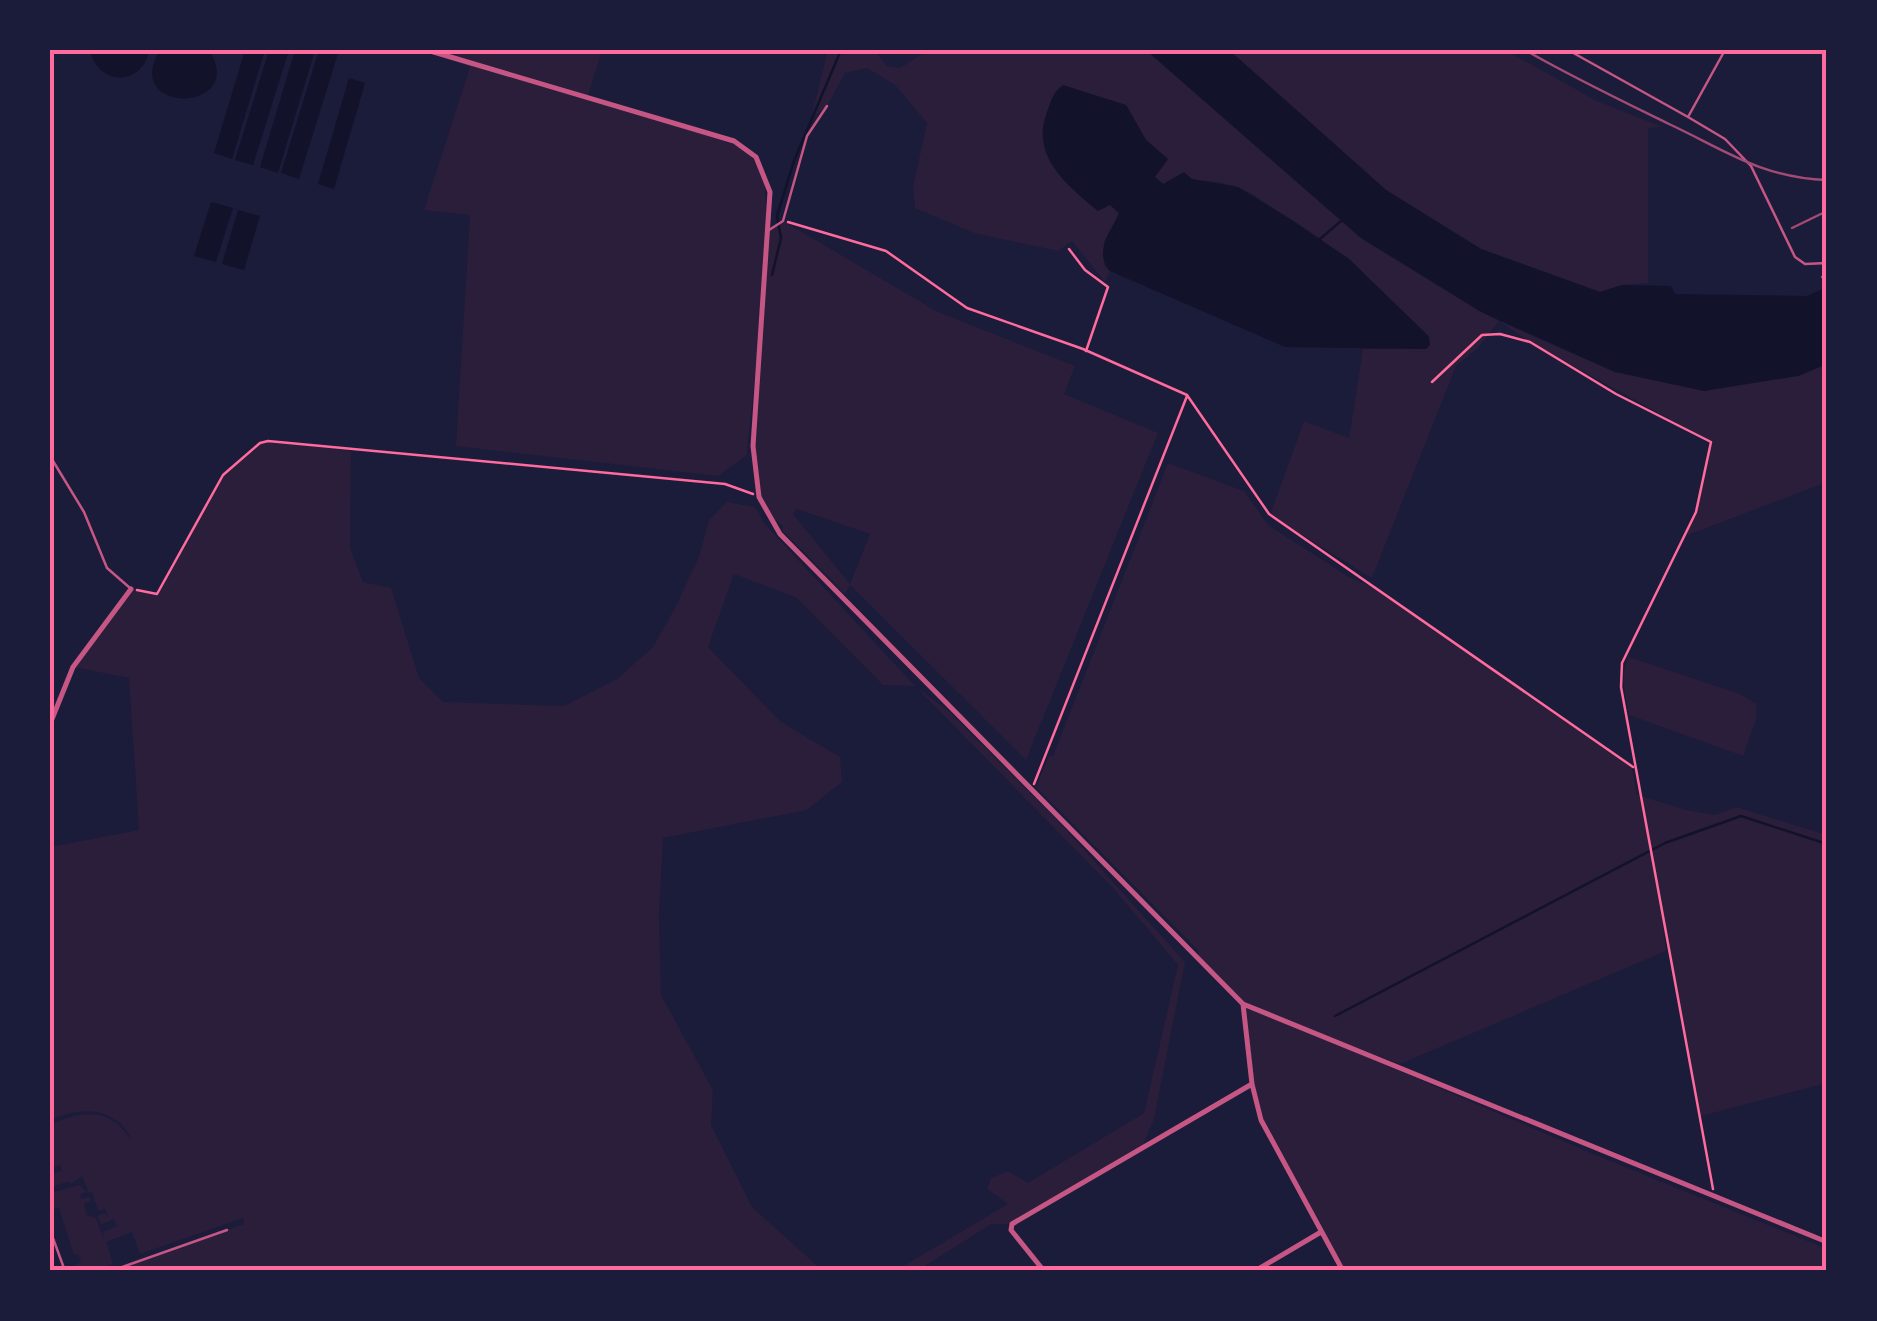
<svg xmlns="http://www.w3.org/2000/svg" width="1877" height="1321" viewBox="0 0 1877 1321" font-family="Barlow,sans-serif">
<rect width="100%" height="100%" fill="#1b1b3a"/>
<!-- green -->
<path fill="#2a1e3b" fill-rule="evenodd" d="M422,50H602L588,96L731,142C742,150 754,155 760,168C778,203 751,404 747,455L718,476L456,446L470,215L424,210L470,67Z
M828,50H874L887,66L900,68L928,50H1146L1361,238L1499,321L1615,372L1798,376L1827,364V482L1685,536L1696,512L1711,442L1530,342L1499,321L1477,349L1456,366L1372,578L1270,515L1304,421L1349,438L1363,349H1426L1429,336L1349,259L1254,195C1225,179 1195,178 1164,184L1154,177L1168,159L1146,140L1126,105L1110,205L1120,213L1104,242V265L1110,271L1105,282L1072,241L1058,251L974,233L915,208L913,187L927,123L895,85L867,68L845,73L827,106L811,119Z
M1229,50H1505L1597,101L1662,127L1648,128V283L1622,285L1600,292L1481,249L1386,190Z
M783,221L938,312L1075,366L1064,394L1158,433L1026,760L850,585L845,594L782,530L783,526L767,515L759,497L753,446L769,230ZM797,509L870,534L850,584L793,514Z
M268,441L351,451L350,548L363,582L391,588L419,678L443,702L564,706L617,679L653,647L675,608L700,554L709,520L727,502L755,507L764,523L916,687L950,712L1060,823L1185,962L1154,1119L1143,1145L1012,1224H991L917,1271H895L1008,1204L987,1189L991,1178L1008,1171L1028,1183L1144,1113L1178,965L1114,889L915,686L883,685L797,598L734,574L708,647L781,722L840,757L842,782L807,810L663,838L659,915L661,995L713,1090L711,1125L752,1207L823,1271H111L244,1224L243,1218L140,1254L132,1232L106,1242L113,1264L91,1271H72L71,1267L81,1262L78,1254L74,1255L59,1208L50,1210L54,1192L79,1185L87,1192L80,1194L81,1199L90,1197L91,1201L84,1204L87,1215L96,1218L104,1239L103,1232L117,1226L114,1219L101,1225L97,1216L105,1213L108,1219L105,1209L98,1211L92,1192L89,1193L82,1176L71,1184L69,1181L50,1188V1175L62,1170L60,1165L50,1169V1125C69,1115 96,1108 115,1122C121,1126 127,1135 131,1139C116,1106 79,1106 50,1121V847L139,830L129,678L73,667L131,589L157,594L223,475L260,443Z
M1168,463L1244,491L1268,525L1349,577L1373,587L1632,768L1637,795L1687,810L1715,815L1736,807L1827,835V1083L1701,1116L1666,929L1663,928L1666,951L1400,1064L1259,1011L1586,1151L1827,1249V1271H1343L1261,1120L1254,1093L1245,1004L1197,957L1199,951L1036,787L1049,756H1053Z
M1629,657L1740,694L1756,704V719L1743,756L1629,715C1626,697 1619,674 1629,657Z"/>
<!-- water -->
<path fill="#12122b" d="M90,50H149C143,87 97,86 90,50Z
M160,50H209C249,113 120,116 160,50Z
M245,50H265L232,159L214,153Z
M269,50H289L253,165L235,160Z
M295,50H315L278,173L260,167Z
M319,50H339L299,179L281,173Z
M1146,50H1229L1386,190L1481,249L1600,292L1622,285L1671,286L1675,294L1807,296L1827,287V364L1798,376L1704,391L1615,372L1481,312L1361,238Z
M349,78L365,83L334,189L318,184Z
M1063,85L1126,105L1146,140L1168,159L1155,177L1163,184L1184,172L1192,179L1238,187L1295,222L1349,259L1429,337L1430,345L1426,349L1285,347L1110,271C1093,251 1111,232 1119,213L1110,205L1098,211C1067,185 1030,156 1047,112C1051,101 1053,92 1063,85Z
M211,202L233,208L216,262L194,256Z
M238,210L260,216L244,270L222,264Z"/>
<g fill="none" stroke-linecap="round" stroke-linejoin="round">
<!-- stream -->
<path stroke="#12122b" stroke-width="2.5" d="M1320,239L1341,221
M772,275L781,238L777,216L794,161L841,50
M1335,1016L1665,843L1741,816L1827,844"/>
<!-- path -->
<path stroke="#ff6b9d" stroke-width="2.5" d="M788,222L886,251L967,308L1083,349L1187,395L1269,514L1633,767
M1069,249L1085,270L1108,287L1086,351
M1432,382L1482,335L1500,334L1530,342L1616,394L1711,442L1696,512L1622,663L1621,687L1713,1189
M137,590L157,594L223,475L260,443L268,441L725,484L753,494
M1034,784L1187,396"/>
<!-- service -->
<path stroke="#c65784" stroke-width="2.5" d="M1568,50L1688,117L1725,50
M1688,117L1725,139L1751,166L1795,257L1805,264L1827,263
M769,230L783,221L807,136L827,106
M50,456L84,512L107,568L130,588
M50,1230L65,1271
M111,1271L227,1230"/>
<!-- minor -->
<path stroke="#c65784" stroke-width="5" d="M427,50L734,141L756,157L770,192L753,446L759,497L780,534L1243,1004L1827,1242
M50,724L73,667L131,589
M1243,1004L1252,1084L1261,1120L1343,1271
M1044,1271L1011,1230L1012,1224L1252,1084
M1255,1271L1321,1232"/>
<!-- rail -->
<path stroke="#a44b75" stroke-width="2.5" d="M1525,50C1572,77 1620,100 1669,124C1725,150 1762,178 1827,180
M1792,228L1827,211
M1822,277L1827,275"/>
</g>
<!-- border -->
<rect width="1877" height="1321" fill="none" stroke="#1b1b3a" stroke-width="105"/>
<rect x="52" y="52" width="1772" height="1216" fill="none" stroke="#ff6b9d" stroke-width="4"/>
</svg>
